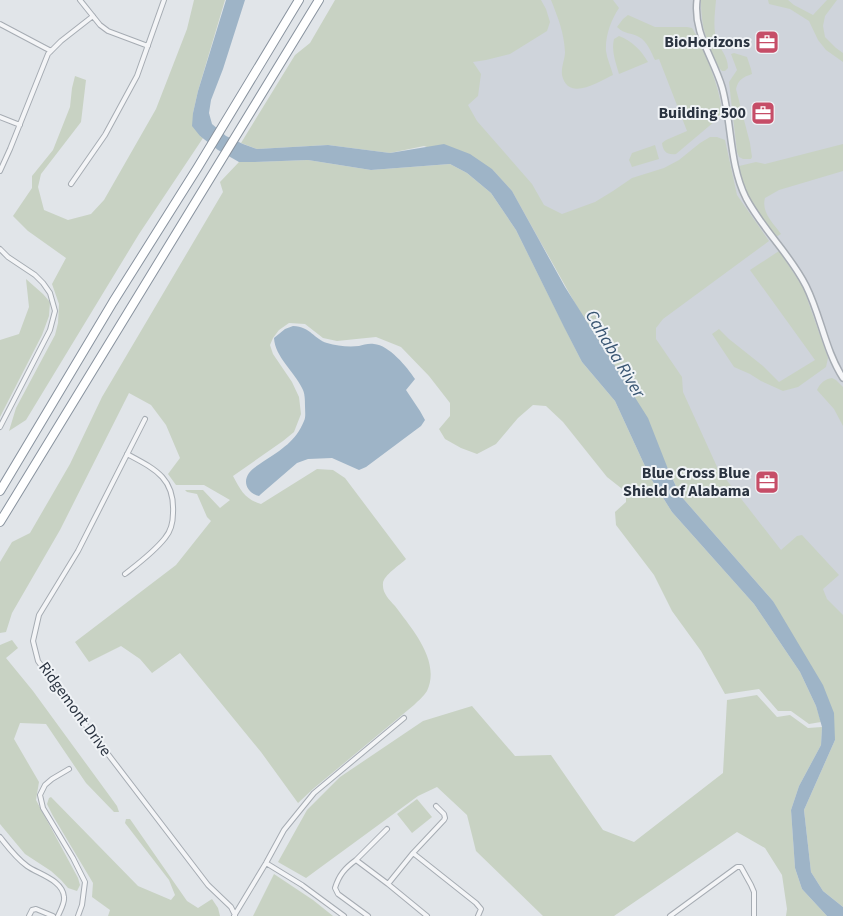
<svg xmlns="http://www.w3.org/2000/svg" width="843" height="916" viewBox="0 0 843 916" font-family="'Source Sans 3',sans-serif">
<rect width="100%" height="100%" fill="#e1e5e9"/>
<!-- built -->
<path fill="#cfd4db" d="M413,0H843V696L447,103Z"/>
<!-- green -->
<path fill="#c8d2c3" d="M194,0H225L198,91L193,113L200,136L203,138L139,234L26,420L9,431L16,408L55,335L58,323L59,304L52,284L66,258L28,231L13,216L32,188V176L53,150L70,107L72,88L75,76L86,80L81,122L41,174L38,187L44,210L68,220L91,214L104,200L156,109L187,29Z
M335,0H541L546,9L550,22L547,31L510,54L486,60L473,62L481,74L478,96L468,105L477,121L532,184L544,205L562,214L595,202L613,191L632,178L664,168L679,160L700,143L710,137H717L725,140L737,195L769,241L663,319L656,328V339L682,377L683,392L718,469L781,550L797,536L802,535L839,575L823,589L827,599L843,615V907L823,891L811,872L804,810L835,740L773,601L680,495L668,469L512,191L492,169L424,146L390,153L328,145L257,149L241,143L295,55L310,43Z
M551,0H613L619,8C611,20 605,36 606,51C607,59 611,67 613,75C598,82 568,102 562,75C561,67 565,59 565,52C564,32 558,18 551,0Z
M701,0H716C715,12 713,26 716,38C719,49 728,55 728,68L725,71H722L719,68C707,43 701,29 701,0Z
M768,0H788L794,5L813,15L827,0H837L825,16L823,26L825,37L836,48L843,53V62L826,50L818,40L809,21L790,9L769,4Z
M628,15L655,27H687L692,28C702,43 725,99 721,116L676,154C667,155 663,152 662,143L666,140L687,131L659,59L655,60C651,52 647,41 639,37C631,32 625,35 617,27L623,19Z
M619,36C632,41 641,50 648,62L619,74C616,63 611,51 614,39Z
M734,53L747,57L751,69L752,74C743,77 738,80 736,89L750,143L752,157L751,159H743L739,157L737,152L729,82L737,70L731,54Z
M843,144V171L779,190L765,198C761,212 773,223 781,234L776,237L755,208L745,191L739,166L756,162L765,164Z
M655,145L659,159L632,167L629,160L632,153Z
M308,160L371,170L450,164L467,173L491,193L516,230L582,362L615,401L650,477L672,512L754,604L800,672L816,706L821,722L809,724L791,711H778L759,689L725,694L701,651L672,611L654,575L616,525L615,512L626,502V492L607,477L563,422L546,406L533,405L518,418L496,444L477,454L461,448L445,439L439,429L450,416V403L429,376L401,347L376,337L337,341L323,338L305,324L289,323L279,330L273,338L270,345L273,354L292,382L299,397L301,414L294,432L283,441L233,476C241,491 245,499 261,504L317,469L333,470L345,478L406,559C400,565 384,575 383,583C382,593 389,599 395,606C412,629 441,661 427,691C424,696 418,701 414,705L313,789L298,803L261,752L180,653L152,673L140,659L121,646L89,662L75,642L176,565L211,521L207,517L197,494L187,492L185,490H203L220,508L230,500L204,485H176L168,474L180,458L166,425L151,405L129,393L60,530L12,613L6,632L0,633V562L12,542L30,533L70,464L102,397L223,192L220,182L239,162H255Z
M779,251L803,287L828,358L826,367L798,387L783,391L761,381L750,374L734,367L712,334L719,329L729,339L763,366L779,382L815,360L750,270Z
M26,279L43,294L50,302L49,316L42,335L0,417V340L19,334L29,307Z
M832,378L836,380L843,387V426L834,409L817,390C820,383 825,379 832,378Z
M12,640L18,648L6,658L33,691L117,806L119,812H114L86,783L46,724L20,723L14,739L39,782L36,800L78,878L80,885L77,891L68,888L61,880L51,871L25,854L0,824V645Z
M757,695L777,717L790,715L808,728L822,727L821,745L799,786L791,810L795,868L802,889L827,916H786L787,909L782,875L765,848L737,832L614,916H543L476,851L467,815L437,787L418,796L306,878L278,862L307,810L340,777L423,721L472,706L515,756L551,755L603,830L634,842L723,773L727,700Z
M51,797L138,886L171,900L175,895L169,880L125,823L126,819H130L187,901L198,908L212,899L218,908L220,916H108L110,910L92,897L93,883L53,816L47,804L49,798Z
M417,799L432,817L412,833L397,814Z
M274,874L313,900L333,916H253Z"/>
<!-- water -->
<path fill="#9eb4c7" d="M226,0H245L223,69L211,100L209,113L212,124L226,136L243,144L257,149L328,145L390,153L444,144L470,154L492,169L512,191L565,287L648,418L668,469L680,495L773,601L823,685L834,713L835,740L804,810L811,872L823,891L843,907V916H827L802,889L795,868L791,810L799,786L821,745L822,727L816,706L800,672L754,604L672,512L650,477L615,401L582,362L564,327L516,230L491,193L467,173L450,164L371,170L308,160L255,162H239L218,150L200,136L192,126L193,113L198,91Z
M293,326C311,327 314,339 327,343C337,346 348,347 359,346C363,345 369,343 374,344C389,345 407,367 415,379L406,390L420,411L425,420L421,426L366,467L359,470L332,458L308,459L297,463L261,494L259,496C248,493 242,483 249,473C253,468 260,464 264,461C281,450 296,441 304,421C306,417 305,411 305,406C305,400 305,393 302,388C294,371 275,357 274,338L285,329Z"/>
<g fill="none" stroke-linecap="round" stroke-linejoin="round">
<!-- minor casing -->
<g stroke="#a6acb3" stroke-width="6">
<path id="minor" d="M80,0L100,25L108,31L148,46
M0,24L51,51
M0,117L20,125
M0,171L10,149L48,54L61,41L93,16
M71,184L105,135L137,76L164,0
M0,249L8,257L35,275L43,283L50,293L55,311L50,330L0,427
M145,419L78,551L39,615L33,641L38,661L62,694L208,885L231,907L235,915
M125,574C139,563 154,552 165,538C171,531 173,522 173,513C175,478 155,469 127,454
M69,769L52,779L45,785L40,795L43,808L73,858L85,882L82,905L78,916
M387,829L356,860L388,884L427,916
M0,837C8,847 16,858 27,866C38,874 63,880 64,897C65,903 60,911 58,916
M413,853L476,903L481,909L478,916
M356,860C345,868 339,875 335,888L338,894L368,916
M266,863L302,885L344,916
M388,884L413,853L444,820L445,818L444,814L436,806
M29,916L32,910L36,909L53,916
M234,916L266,863L284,830L314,793L404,718
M670,916L737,867H741L751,885L754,892V916"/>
</g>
<!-- tertiary casing -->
<g stroke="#a6acb3" stroke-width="8">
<path id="tertiary" d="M697,0C693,33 713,57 722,87C732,123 729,164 746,198C763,230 790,254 806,286C821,316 825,350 843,378"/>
</g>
<!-- motorway casing -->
<g stroke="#89939f" stroke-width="10">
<path id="motorway" d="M0,491L113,302L198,167L299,0
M0,522L319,0"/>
</g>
<!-- minor -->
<use href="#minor" stroke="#f4f5f7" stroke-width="4"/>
<!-- tertiary -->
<use href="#tertiary" stroke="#f4f5f7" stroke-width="5"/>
<!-- motorway -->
<use href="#motorway" stroke="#fff" stroke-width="8"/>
</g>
<!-- icons -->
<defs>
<g id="office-square" transform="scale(1.25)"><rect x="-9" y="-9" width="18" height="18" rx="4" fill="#c64d67" stroke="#f0f3f6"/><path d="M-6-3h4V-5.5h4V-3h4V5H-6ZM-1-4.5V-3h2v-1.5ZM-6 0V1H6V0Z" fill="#fff"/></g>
</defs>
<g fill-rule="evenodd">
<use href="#office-square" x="767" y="42"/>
<use href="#office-square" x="763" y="113"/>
<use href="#office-square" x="767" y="482"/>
</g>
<g text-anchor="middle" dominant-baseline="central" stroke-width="4" stroke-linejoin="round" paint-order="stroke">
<!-- poi labels -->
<g font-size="16" font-weight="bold" fill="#2a3340" stroke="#f0f3f6" text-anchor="end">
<text x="750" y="42">BioHorizons</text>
<text x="746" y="113">Building 500</text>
<text x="750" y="473">Blue Cross Blue<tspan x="750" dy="18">Shield of Alabama</tspan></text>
</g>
<!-- street labels -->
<g font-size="16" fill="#2a3340" stroke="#f0f3f6">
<text transform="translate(75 709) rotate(54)">Ridgemont Drive</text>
</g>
<!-- water labels -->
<g font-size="18" font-style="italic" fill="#375471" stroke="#f0f3f6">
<text transform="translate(615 354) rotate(59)">Cahaba River</text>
</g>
</g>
</svg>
